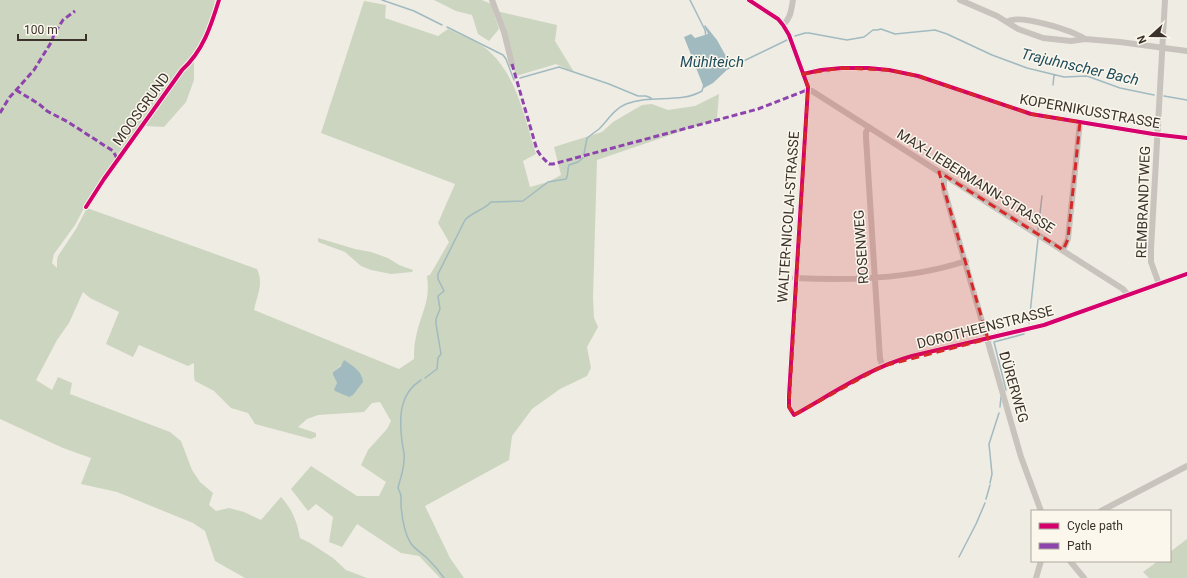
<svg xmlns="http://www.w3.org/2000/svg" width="1187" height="578" viewBox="0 0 1187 578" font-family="Roboto,sans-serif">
<rect width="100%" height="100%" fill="#efece4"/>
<!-- green -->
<path fill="#ccd5bf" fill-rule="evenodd" d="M0,0H215L212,15L208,28L194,54V80L186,102L164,127L145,126L90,197L75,225L54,254L52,263L57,268V260L58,256L76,229L87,208L257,269C264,284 257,295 254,310L399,369L414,359C414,352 414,344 416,337C420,314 431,303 427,276L430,275L449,242L438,223L455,184L321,133L364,1L386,5L385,18L438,36L448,29C462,36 480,42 491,53C518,79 525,120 536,154L523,161L530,187L548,182L561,175L554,147L602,132L613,122L642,105L652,104L668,110L695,106L719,94L717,119L597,160L593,298L594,318L598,327L587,347L591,368L587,376L560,389L532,409L512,436L509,460L425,506L450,558L464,578H440L419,556L401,553L357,524L342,547L329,542L333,517L316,504L308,511L291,489L311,466L357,496H379L386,482L361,465L368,450L387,429L391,421L380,402L372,403L364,412L318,415L307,419L298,427L316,433V437L311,439L255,424L248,413L231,408L214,391L195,381L194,377V363L188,366L139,345L133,357L106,344L119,312L90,298L83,292L69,323L57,340L36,380L52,390L58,377L72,383L70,394L170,432L181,441L192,470L200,482L213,493L209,505L216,511L229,508L244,512L261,520L281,497C292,509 297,521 300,538L310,543L333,558L346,570L367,578H245L215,561L205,531L193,523L117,492L81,484L91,458L63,448L0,419ZM341,365L349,397L334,389L337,383L333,375V372Z
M434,0H482L491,4L499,29L489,41L478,34L472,15L456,11Z
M496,11L557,25L555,41L574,72L556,64L516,76Z
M318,238L355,249L371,252L388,258L399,265L413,270L412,272L391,274L371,270L361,266L345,252L318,242Z
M1187,539V578H1149L1143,572L1158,561H1170V552Z"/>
<!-- water -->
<path fill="#a1bac0" d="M705,25L717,40L732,67L729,68L713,83L704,88L684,37L691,34L695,38L708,34L704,26Z
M344,360C353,366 362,371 363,382L353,395L349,397L335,391L334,389L337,383L333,375V372L341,366Z"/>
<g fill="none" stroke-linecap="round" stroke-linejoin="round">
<!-- stream -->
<path stroke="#a1bac0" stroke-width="1.5" d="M382,0L414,11L442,25
M690,0L705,30L706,37
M447,27L503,55L506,59L514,80
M795,36L805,33H809L847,40L864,37L873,30H877L881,29L895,34L935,30L947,34L992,55L1027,68L1064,77L1087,76L1120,88L1154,95
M727,69L787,40
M520,78L559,67L609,84L638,96H646L651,98
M1053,85L1054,75
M1164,96L1187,100
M584,154L587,138C591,135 595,132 599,129C608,120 614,109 626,104C651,94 680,104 702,91L704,84
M1038,230L1042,196
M1029,323L1038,239
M425,378L437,369L438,358L441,354L436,324V319L440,309L438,296L444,291L438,279V274L465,220C472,212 484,210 491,202L523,201L548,182L566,179C569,174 567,170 569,165L578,162L583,158
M421,380C399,394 399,417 402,442C403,448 405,454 404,460C404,470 400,479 398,488C402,496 401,497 401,506C402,517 404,532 410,542C414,549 422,553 428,559C434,565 439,571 444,578
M1006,390L994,342L1024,334
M1000,407L1001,397
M990,483L992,474L989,444L999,413
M986,499L990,485
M959,557L976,524L985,503"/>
<!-- minor -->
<path stroke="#c8c4bd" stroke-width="6" d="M492,0L504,32L512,64
M749,0L778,19L783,25L789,35L808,87L789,396V407L794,415C832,394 869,368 912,356L1044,325L1187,274
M960,0L997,16L1018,29L1043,38L1071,41L1085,39L1120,42L1187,51
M1007,22C1019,13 1073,31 1085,39
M783,25C791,18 791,10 793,0
M803,74L821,70L842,68H868L889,70L918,76L1031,114L1153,134L1187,138
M807,90L812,91L1123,289L1128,295
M869,127L866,132V138L880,359L883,366
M946,176L944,180V189L1021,457L1041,511
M86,207L104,179L182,70C203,51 211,26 219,0
M1063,250L1068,239L1080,122
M795,278C852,281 912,279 966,261
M1159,284L1151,262V249L1165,0
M1101,511L1187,466
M1070,561L1084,578
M1036,578L1041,561"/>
<!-- quiet -->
<path stroke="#8e44ad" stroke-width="3" stroke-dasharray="6 3" stroke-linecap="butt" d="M512,64L537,150L541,156L549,164H553L758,109L807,90
M16,90L39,104L47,111L68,122L113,151L118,160
M0,113L9,98L34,70L52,41L54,34L63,20L75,11"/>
<!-- cycleway casing -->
<g stroke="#fbf7ed" stroke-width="6">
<path id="cycleway" d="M749,0L778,19L783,25L789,35L808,87L789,396V407L794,415C832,394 869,368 912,356L1044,325L1187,274
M803,74L821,70L842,68H868L889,70L918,76L1031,114L1153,134L1187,138
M86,207L104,179L182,70C203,51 211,26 219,0"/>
</g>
<!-- cycleway -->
<use href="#cycleway" stroke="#d6006c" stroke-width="4"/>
</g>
<!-- marked area -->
<path fill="#d62828" fill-opacity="0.2" stroke="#d62828" stroke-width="3" stroke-dasharray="8 5" stroke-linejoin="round" d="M842,68L889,70L918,76L1031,114L1080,122L1068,239L1063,250L939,172L988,339L883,366L794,415L789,407L808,87L803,74Z"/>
<g text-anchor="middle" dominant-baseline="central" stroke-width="3" stroke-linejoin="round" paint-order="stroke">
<!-- street labels -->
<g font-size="14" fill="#3a322b" stroke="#fbf7ed">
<text transform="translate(141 109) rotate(-54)">MOOSGRUND</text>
<text transform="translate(1090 111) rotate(10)">KOPERNIKUSSTRASSE</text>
<text transform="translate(976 181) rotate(32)">MAX-LIEBERMANN-STRASSE</text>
<text transform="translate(1143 202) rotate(-88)">REMBRANDTWEG</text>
<text transform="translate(788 217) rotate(-86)">WALTER-NICOLAI-STRASSE</text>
<text transform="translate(861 247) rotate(-94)">ROSENWEG</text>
<text transform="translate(985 327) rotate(-14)">DOROTHEENSTRASSE</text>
<text transform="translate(1014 387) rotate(74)">DÜRERWEG</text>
</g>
<!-- water labels -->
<g font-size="15" font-style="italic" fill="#1f4d5c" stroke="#fbf7ed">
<text x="712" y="62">Mühlteich</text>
<text transform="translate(1080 67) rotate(13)">Trajuhnscher Bach</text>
</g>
</g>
<!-- legend -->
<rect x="1031" y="510" width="140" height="52" fill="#fbf7ed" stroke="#aea89f"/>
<rect x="1039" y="523" width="20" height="6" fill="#d6006c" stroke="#aea89f"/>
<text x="1067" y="530" font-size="12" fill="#3a322b">Cycle path</text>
<rect x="1039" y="543" width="20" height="6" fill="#8e44ad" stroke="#aea89f"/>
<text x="1067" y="550" font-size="12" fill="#3a322b">Path</text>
<!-- north arrow -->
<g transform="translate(1151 36) rotate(249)" stroke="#fbf7ed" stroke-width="3" paint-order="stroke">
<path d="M0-3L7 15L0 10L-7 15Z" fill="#3a322b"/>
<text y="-6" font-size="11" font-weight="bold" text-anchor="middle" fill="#3a322b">N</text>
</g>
<!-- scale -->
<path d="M18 34v6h68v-6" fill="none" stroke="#3a322b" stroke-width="2"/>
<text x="24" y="34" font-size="12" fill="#3a322b" stroke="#fbf7ed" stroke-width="3" paint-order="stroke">100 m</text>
</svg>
